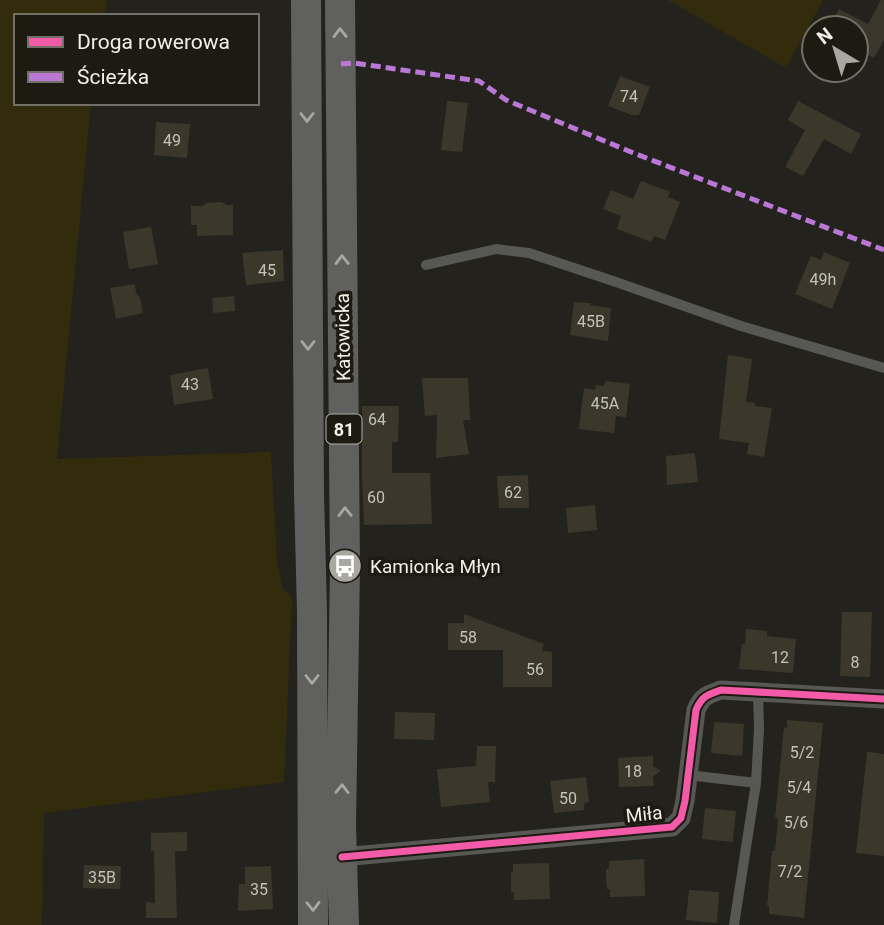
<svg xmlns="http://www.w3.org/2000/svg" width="884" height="925" viewBox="0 0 884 925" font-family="Roboto,sans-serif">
<rect width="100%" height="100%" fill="#23221d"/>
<!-- green -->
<path fill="#332c0c" d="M0,0H107L104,16H16V103H91L57,459L271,452L277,561L283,589L292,598L284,782L44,813L42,925H0Z
M668,0H823L786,68Z"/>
<!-- building -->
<path fill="#3b382b" d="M881,0H884V40L874,58L856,48V28H829L839,9L868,24Z
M620,76L650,87L639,115H632L608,106Z
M447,101L468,103L462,152L441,150Z
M798,101L861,134L851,154L824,139L803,176L785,167L805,130L788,120Z
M156,122L190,124L187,158L154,155Z
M641,181L670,192L668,197L680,202L665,240L654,236L651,242L617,229L621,216L603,209L611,190L633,199Z
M221,202L227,205H233V235L197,236V225H191V206H202L207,203Z
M151,227L158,264L129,269L123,232Z
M283,250L284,281L246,285L242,253Z
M824,252L850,263L832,309L795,294L811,256L821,260Z
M135,284L136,293L140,298L143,313L116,319L110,288Z
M234,296L235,311L213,313L212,298Z
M574,302L591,303L590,305L611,308L608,341L570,335Z
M728,355L752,359L746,402L755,403V406L772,408L764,457L747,454L749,443L719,439Z
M208,368L213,399L174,405L170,375Z
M422,378H468L470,420H463L469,454L436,458L437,415L425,416Z
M605,381L630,384L626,417L616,416L614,433L579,429L584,388L595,390L596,385L604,386Z
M362,406H399L398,442H392V473H430L432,524L364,525L362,477Z
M695,453L698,482L667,485L666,456Z
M528,475L529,508H499L497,476Z
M595,505L597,530L568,533L566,508Z
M842,612H872L870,677L840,676Z
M464,614L544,644L542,651L552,652V687H503V650H448V623H464Z
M746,629L767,631V636L796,639L793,673L739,669L742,644H745Z
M395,712L435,713L434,740L394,739Z
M787,720L823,723L804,918L769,914V906H767L772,851H775L778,818H775L784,727L787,728Z
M714,722L744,724L742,756L711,753Z
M477,746H496L495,782H488L490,802L441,807L437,769L476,766Z
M867,752L884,754V856L856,853Z
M653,756V766L661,771L653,776L654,786L619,787L618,758Z
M586,777L589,802L584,803V810L554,813L550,781Z
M705,808L736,811L733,842L702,839Z
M187,832V851H175L177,918H146V902L155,903L154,851H151V833Z
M644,859L645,896L610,897V889H607L606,879V869H609V861Z
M549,863L550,899L514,900V892H511V872H513V864Z
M84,865L121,866L120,889L83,888Z
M271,866L273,909L238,911L239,884H245V867Z
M689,890L719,892L717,923L686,920Z"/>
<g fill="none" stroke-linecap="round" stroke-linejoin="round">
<!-- service -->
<path stroke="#575754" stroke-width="10" d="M426,265L496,249L529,253L616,282L741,326L884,368
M688,775L756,783
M734,925L756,783L759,729L758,692"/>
<!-- minor -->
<path stroke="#575754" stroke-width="19" d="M342,857L672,827L681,818L685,801L696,710C702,696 707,695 721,690L884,699"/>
<!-- primary -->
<path stroke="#60605e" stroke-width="30" d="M306,0L309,494L312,611L313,925
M340,0L345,566L341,826L344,925"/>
<!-- quiet -->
<path stroke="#ba77d6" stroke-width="5" stroke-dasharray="10 5" stroke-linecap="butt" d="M341,64L354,63L479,81L506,100L631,152L884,250"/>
<!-- cycleway casing -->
<g stroke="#1c1a11" stroke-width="11">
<path id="cycleway" d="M342,857L672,827L681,818L685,801L696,710C702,696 707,695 721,690L884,699"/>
</g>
<!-- cycleway -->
<use href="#cycleway" stroke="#f35aa7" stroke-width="7"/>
</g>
<!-- one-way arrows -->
<defs><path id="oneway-chevron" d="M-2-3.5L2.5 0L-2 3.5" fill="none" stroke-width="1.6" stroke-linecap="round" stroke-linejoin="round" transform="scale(1.75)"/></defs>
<g stroke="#a8a8a3">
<use href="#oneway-chevron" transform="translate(340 33) rotate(-91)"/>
<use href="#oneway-chevron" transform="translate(307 117) rotate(90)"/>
<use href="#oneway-chevron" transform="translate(342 260) rotate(-91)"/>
<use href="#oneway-chevron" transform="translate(308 345) rotate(90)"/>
<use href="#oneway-chevron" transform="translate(345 512) rotate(-91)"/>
<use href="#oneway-chevron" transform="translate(312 679) rotate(90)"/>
<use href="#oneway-chevron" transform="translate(342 789) rotate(-89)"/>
<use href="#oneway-chevron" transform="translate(313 906) rotate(89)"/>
</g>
<!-- icons -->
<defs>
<g id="bus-disc" transform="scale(1.75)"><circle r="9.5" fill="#a8a7a1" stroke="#1c1a11"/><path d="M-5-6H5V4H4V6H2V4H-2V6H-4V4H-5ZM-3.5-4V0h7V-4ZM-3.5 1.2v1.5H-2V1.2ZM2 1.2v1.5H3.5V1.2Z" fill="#fff"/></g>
</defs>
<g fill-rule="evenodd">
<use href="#bus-disc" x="345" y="566"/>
</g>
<g text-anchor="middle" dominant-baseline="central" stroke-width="7" stroke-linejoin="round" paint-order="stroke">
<!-- number labels -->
<g font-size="16" fill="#c3c1b9">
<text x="629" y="96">74</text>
<text x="172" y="140">49</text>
<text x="267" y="270">45</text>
<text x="823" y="279">49h</text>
<text x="591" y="321">45B</text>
<text x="190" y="384">43</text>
<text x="605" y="403">45A</text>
<text x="377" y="419">64</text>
<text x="513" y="492">62</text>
<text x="376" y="497">60</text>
<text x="468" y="637">58</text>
<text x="780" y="657">12</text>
<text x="855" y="662">8</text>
<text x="535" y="669">56</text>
<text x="802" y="752">5/2</text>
<text x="633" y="771">18</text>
<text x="799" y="787">5/4</text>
<text x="568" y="798">50</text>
<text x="796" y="822">5/6</text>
<text x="790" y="871">7/2</text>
<text x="102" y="877">35B</text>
<text x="259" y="889">35</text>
</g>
<!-- shield labels -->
<rect fill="#1c1a11" stroke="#b0afa8" stroke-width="2" x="326.5" y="414.5" width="35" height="29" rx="5"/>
<g font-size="18" font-weight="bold" fill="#f0efe8">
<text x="344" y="429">81</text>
</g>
<!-- street labels -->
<g font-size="19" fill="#f0efe8" stroke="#1c1a11">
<text transform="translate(343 337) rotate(-91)">Katowicka</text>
<text transform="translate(644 814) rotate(-6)">Miła</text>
</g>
<!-- poi labels -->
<g font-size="19" fill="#f0efe8" stroke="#1c1a11" text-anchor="start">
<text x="370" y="566">Kamionka Młyn</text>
</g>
</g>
<!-- legend -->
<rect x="14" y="14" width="245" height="91" fill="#1c1a11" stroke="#716f67" stroke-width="2"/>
<rect x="28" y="37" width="35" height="10" fill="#f35aa7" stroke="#716f67" stroke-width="2"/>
<text x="77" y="49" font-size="21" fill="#f0efe8">Droga rowerowa</text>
<rect x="28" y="72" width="35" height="10" fill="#ba77d6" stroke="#716f67" stroke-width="2"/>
<text x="77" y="84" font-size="21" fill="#f0efe8">Ścieżka</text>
<!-- north arrow -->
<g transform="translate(835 49) rotate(322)"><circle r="33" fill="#1c1a11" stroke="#716f67" stroke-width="2"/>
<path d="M0-5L12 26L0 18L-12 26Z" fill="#a8a7a1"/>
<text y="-10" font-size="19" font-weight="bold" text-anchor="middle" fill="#f0efe8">N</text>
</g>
</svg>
